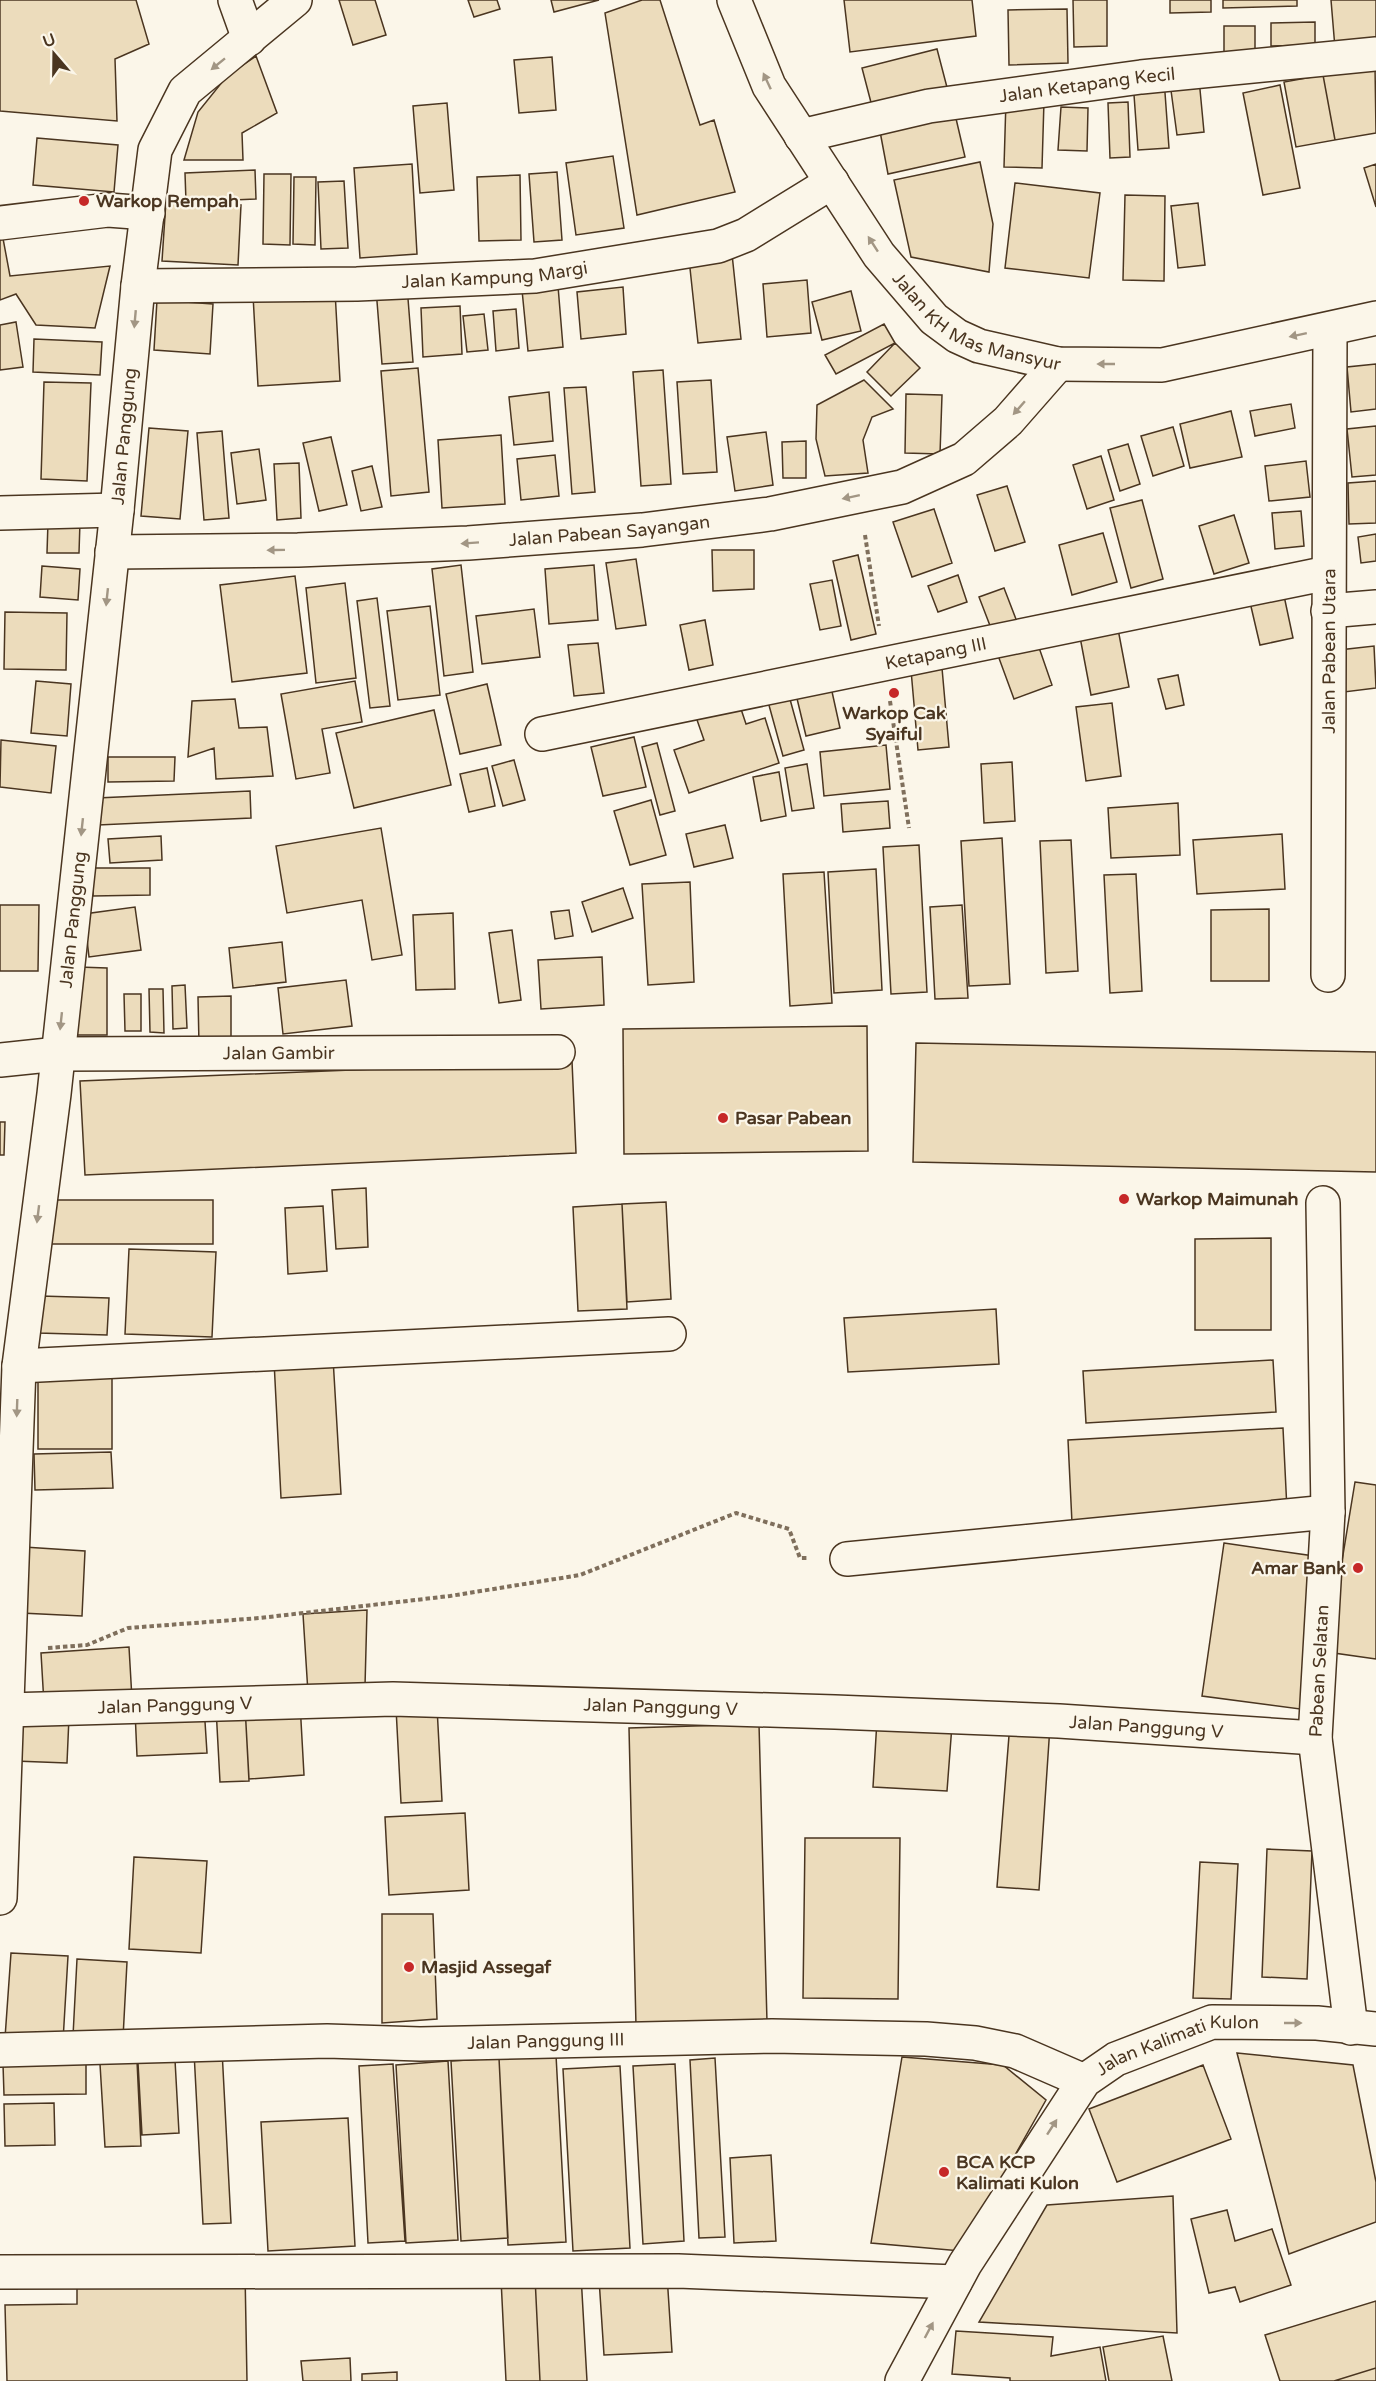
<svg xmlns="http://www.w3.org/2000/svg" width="1376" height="2381" viewBox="0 0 1376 2381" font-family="'Varela Round',sans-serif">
<rect width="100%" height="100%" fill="#fbf6e9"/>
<!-- building -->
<path fill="#ecdcbc" stroke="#4a3520" stroke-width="1.5" d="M0,0H136L149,44L115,59L117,121L0,111Z
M339,0H375L386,35L353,45Z
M468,0H497L500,9L474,17Z
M551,0H599L554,12Z
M642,0H660L700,125L714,120L735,192L637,215L605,13Z
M844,0H972L976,36L850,52Z
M1073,0H1107V46L1074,47Z
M1170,0H1211V12L1170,13Z
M1223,0H1297V6L1223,8Z
M1331,0H1376V45L1335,48Z
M1067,9L1068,63L1009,65L1008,10Z
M1315,22V45L1271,46V23Z
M1224,26H1255V56L1224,57Z
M937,49L949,95L874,114L862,68Z
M256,56L277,113L242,133L243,160H184L198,112L227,76Z
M552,57L556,110L519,113L514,60Z
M1375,66L1376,133L1335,140L1323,75Z
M1323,75L1335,140L1296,147L1284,82Z
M1164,79L1169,148L1138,150L1133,81Z
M1199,79L1204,132L1177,135L1170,83Z
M1280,85L1300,188L1263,195L1243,93Z
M1006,100L1044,101L1042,168L1004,167Z
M1128,102L1130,157L1110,158L1108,103Z
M447,103L454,190L420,193L413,106Z
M1061,107L1088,108L1087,151L1058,150Z
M954,110L965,157L888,174L879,126Z
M37,138L118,145L114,192L33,185Z
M613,156L624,228L576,235L566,163Z
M980,162L993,224L989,272L911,257L894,180Z
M412,164L417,254L360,258L354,168Z
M1376,164V207L1364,168Z
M255,170L256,199L186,202L185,173Z
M557,172L562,240L534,242L529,174Z
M264,174H291L290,245L263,244Z
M520,175L521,240L479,241L477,177Z
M294,177H316L315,245L293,244Z
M344,181L348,248L321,249L318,182Z
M1015,183L1100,193L1089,278L1005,268Z
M1125,195L1165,196L1164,281L1123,280Z
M166,201L241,205L238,265L162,261Z
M1198,203L1205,265L1178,268L1171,206Z
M0,233H2L10,276L110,266L95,328L36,325L16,294L0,300Z
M732,254L741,339L698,343L689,259Z
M807,280L811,333L767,337L763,284Z
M407,286L413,362L382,364L376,289Z
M558,286L563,347L528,351L522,290Z
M623,287L626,334L581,339L577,292Z
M335,291L340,381L258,386L253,295Z
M851,291L861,331L822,340L812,302Z
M157,300L213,304L210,354L154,350Z
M460,306L462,354L423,357L421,308Z
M516,309L519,348L496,351L493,311Z
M484,314L488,350L467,352L463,316Z
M16,322L23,367L0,370V325Z
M884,324L895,343L836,374L825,355Z
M34,339L102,342L100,375L33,372Z
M895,343L920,368L891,396L867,372Z
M1376,364V409L1351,412L1347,367Z
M418,368L429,492L391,496L381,371Z
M663,370L671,484L641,486L633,372Z
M711,380L717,472L683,474L677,382Z
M864,380L893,409L872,417L863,440L868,473L825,476L816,439L817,405Z
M44,382L91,383L87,481L41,479Z
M586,387L595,492L572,494L564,388Z
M549,392L553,441L514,445L509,397Z
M906,394L942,395L940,454L905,453Z
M1291,404L1295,428L1255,436L1250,411Z
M1231,411L1242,457L1190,468L1180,424Z
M1376,426V475L1352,477L1347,429Z
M1173,427L1184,466L1153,476L1141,436Z
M149,428L188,431L180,519L141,516Z
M222,431L229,518L204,520L197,433Z
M766,432L773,485L735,491L727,437Z
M501,435L505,504L442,508L438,440Z
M331,437L347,505L319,511L303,443Z
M806,441V478H783L782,442Z
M1128,444L1140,484L1120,491L1108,450Z
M259,449L266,500L237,504L231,453Z
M555,455L559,496L521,500L517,459Z
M1101,456L1114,500L1087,509L1073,465Z
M1306,461L1310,497L1269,501L1265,466Z
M299,463L301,518L277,520L274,464Z
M372,466L382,507L361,511L352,471Z
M1376,481V523L1349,524L1348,483Z
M1007,486L1025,542L995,551L977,495Z
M1142,500L1163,579L1131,588L1110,508Z
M934,509L952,563L912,577L893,522Z
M1301,511L1304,546L1275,549L1272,513Z
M1234,515L1249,563L1214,574L1199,526Z
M48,522H80L79,553H47Z
M1103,533L1117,582L1072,595L1059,545Z
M1376,534V561L1361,563L1358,537Z
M712,550H754V589L713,591Z
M858,555L876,634L851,640L833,561Z
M636,559L646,625L616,629L606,563Z
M461,565L473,672L444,676L432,569Z
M594,565L598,620L549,624L545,569Z
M42,566L80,569L78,600L40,597Z
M958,575L967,602L938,612L928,586Z
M295,576L307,673L232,682L220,585Z
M832,580L841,626L820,630L810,584Z
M345,583L356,678L316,683L306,588Z
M1004,588L1019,627L994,636L979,597Z
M1283,591L1293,638L1260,645L1249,598Z
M377,598L390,706L370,708L357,601Z
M430,606L440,695L398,700L387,611Z
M534,609L540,657L482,664L476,616Z
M5,612L67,613L66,670L4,669Z
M705,620L713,665L689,670L680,625Z
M1118,629L1129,687L1091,695L1080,637Z
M1035,636L1052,685L1014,699L996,650Z
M598,643L604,693L574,696L568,645Z
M1374,646L1376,688L1344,692L1339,650Z
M942,668L949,747L918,750L911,670Z
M1178,675L1184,705L1166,709L1158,679Z
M829,678L840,728L806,736L794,686Z
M36,681L71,684L67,736L31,733Z
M355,681L362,722L322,729L330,773L296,779L281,694Z
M487,684L501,745L460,754L446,694Z
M788,692L804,750L783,756L767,698Z
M235,699L239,728L267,727L273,776L216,779L214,748L188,757L192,701Z
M739,703L746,724L765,718L779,763L689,793L674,750L704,740L696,717Z
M1112,703L1121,776L1086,781L1076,707Z
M434,710L451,785L354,808L336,733Z
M634,737L646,787L603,796L591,747Z
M1,740L56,746L51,793L0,787Z
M657,743L675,811L660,815L642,747Z
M886,745L890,789L824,796L820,752Z
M108,757H175L174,781L108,782Z
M514,760L525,800L503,806L492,766Z
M1012,762L1015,821L984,823L981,764Z
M807,764L814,808L792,811L785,768Z
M487,768L495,806L469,812L460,774Z
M779,772L786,816L761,821L753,777Z
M250,791L251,818L98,825L97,798Z
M651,800L666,855L630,865L614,811Z
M888,801L890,828L843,832L841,804Z
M1178,803L1180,855L1111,858L1108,808Z
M725,825L733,858L694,867L686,834Z
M381,828L402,955L372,960L362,900L287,913L276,846Z
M1282,834L1285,889L1197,894L1193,840Z
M161,836L162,860L110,863L108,839Z
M1002,838L1010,984L969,986L961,841Z
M1071,840L1078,971L1046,973L1040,841Z
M919,845L927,992L891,994L883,847Z
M93,868H150V895L93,896Z
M876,869L882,990L834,993L828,872Z
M824,872L832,1003L790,1006L783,874Z
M1136,874L1142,991L1110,993L1104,875Z
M690,882L694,982L648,985L642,884Z
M623,888L633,918L592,932L582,902Z
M0,905H39L38,971H0Z
M962,905L968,998L935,999L930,907Z
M135,907L141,950L89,957L84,914Z
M1269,909V981H1211V910Z
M569,910L573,936L555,939L551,912Z
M453,913L455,989L416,990L413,915Z
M512,930L521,1000L499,1003L489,933Z
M282,942L286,982L233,988L229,948Z
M602,957L604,1005L541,1009L538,960Z
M78,967L107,968V1035H77Z
M346,980L352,1026L283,1034L278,988Z
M185,985L187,1028L173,1029L172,986Z
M149,989H163L164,1033L150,1032Z
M124,994H141V1031H125Z
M231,996V1044L199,1045L198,997Z
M867,1026L868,1151L624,1154L623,1029Z
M916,1043L1376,1052V1172L913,1162Z
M572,1061L576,1153L85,1175L80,1081Z
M0,1122H5L4,1155H0Z
M366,1188L368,1247L336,1249L332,1190Z
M50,1200H213V1244H50Z
M666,1202L671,1299L627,1302L622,1204Z
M622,1204L627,1309L578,1311L573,1207Z
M323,1206L327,1271L288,1274L285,1208Z
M1271,1238V1330H1195V1239Z
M129,1249L216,1252L212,1337L125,1334Z
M40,1296L109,1298L107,1335L38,1333Z
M996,1309L999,1364L848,1372L844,1318Z
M333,1358L341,1494L281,1498L274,1361Z
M1273,1360L1276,1412L1086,1423L1083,1371Z
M38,1366H112V1449H38Z
M1283,1428L1287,1510L1072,1523L1068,1440Z
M111,1452L113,1488L35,1490L34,1454Z
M1355,1482L1376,1485V1659L1327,1652Z
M1224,1543L1321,1557L1300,1709L1202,1696Z
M24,1547L85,1551L82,1616L21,1613Z
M367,1610L365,1686L308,1693L303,1614Z
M129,1647L132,1699L44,1704L41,1653Z
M300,1703L304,1775L249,1779L245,1706Z
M204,1706L207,1753L137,1756L135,1711Z
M245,1706L249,1781L220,1782L216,1708Z
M437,1707L442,1801L401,1803L396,1708Z
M18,1714L69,1717L67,1763L15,1761Z
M877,1720L952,1725L947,1791L873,1787Z
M1010,1723L1050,1726L1039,1890L997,1887Z
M759,1724L767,2022L636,2026L629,1728Z
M465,1813L469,1890L389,1895L385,1817Z
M805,1838H900L898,1999L803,1998Z
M1267,1849L1312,1851L1307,1979L1262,1977Z
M134,1857L207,1861L201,1953L129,1949Z
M1200,1862L1238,1864L1231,1999L1193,1998Z
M382,1914H433L437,2019L382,2023Z
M11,1953L68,1956L63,2041L5,2038Z
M77,1959L127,1962L123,2038L73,2036Z
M222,2050L231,2223L203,2224L194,2052Z
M1237,2053L1353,2065L1376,2182V2222L1289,2254Z
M556,2055L566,2242L508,2245L499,2058Z
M902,2057L1003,2065L1046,2100L961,2251L871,2243Z
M499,2058L508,2238L461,2241L451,2061Z
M715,2058L725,2237L699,2238L690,2060Z
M175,2060L179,2133L142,2135L138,2063Z
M137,2061L141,2146L105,2147L100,2064Z
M448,2061L458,2240L406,2243L396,2065Z
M86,2063V2094L4,2095L3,2064Z
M393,2064L405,2241L368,2243L359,2066Z
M675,2064L684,2241L643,2244L633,2066Z
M1203,2065L1231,2139L1117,2182L1089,2109Z
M620,2066L630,2248L573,2251L563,2069Z
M54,2103L55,2145L5,2146L4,2104Z
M348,2118L355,2246L268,2251L261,2122Z
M771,2155L776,2241L734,2243L730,2158Z
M1173,2196L1177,2333L979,2322L1047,2205Z
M1227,2210L1235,2241L1272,2229L1291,2285L1240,2302L1235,2287L1209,2293L1191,2219Z
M245,2272L247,2381H7L5,2305L77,2304V2278Z
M581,2275L587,2381H540L535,2277Z
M667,2275L672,2352L604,2355L599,2279Z
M535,2277L540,2381H506L501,2279Z
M1376,2301V2368L1334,2381H1280L1265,2335Z
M956,2331L1053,2337L1051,2356L1100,2347L1106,2381H1010V2378L952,2374Z
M1163,2336L1172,2381H1109L1103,2347Z
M350,2358L351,2381H303L301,2361Z
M1376,2368V2381H1334Z
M397,2372V2381H362V2374Z"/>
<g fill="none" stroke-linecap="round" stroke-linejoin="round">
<!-- minor casing -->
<g stroke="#4a3520" stroke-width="36">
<g id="minor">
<path d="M235,0L249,39"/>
<path id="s1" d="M734,0L769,86L879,255L934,319L957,336L979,346L1058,364L1162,365L1376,318"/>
<path id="s2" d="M801,136L929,106L1141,77L1376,54"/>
<path d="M0,223L108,210L148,213"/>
<path id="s3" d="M138,286L357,284L535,276L718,246L746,235L832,182"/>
<path d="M0,513L117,510"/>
<path id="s4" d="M112,552L298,550L468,543L642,530L770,514L902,487L964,459L1008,421L1058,364"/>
<path d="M1328,611L1376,607"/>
<path id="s5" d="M542,734L1328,573"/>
<path id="s6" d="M1328,975L1330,329"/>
<path id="s7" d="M0,1060L58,1054L558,1052"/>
<path d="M1323,1203L1328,1512L1315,1738L1351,2028"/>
<path d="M19,1366L669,1334"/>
<path d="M847,1559L1328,1512"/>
<path id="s8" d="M7,1710L393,1699L835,1712L1059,1721L1315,1738"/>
<path id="s9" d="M0,1898L19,1366L54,1094L117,510L138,286L155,150L185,91L295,0"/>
<path id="s10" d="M0,2050L327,2041L420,2044L772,2036L926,2039L975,2043L1015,2051L1084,2081"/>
<path d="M0,2272L678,2271L955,2282"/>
<path id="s11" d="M902,2381L965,2264L1084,2081L1116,2059L1212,2022L1317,2023L1376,2029"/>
</g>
</g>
<!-- path -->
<path stroke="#7f6f5c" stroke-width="4" stroke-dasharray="4.5 3" stroke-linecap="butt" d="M865,535L879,626
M890,701L909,828
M48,1648L87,1645L128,1628L260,1618L450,1596L580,1575L736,1513L789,1529L800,1558H809"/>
<!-- minor -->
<use href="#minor" stroke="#fbf6e9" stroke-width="33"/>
</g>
<!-- one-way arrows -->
<defs><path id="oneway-solid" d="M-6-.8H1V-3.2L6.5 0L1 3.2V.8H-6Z" transform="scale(1.5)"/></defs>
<g fill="#a29684">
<use href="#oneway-solid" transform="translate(218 64) rotate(141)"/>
<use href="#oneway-solid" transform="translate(767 81) rotate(-115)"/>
<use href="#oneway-solid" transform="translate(873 244) rotate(-123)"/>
<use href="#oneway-solid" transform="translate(135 319) rotate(95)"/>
<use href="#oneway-solid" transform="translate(1298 335) rotate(168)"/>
<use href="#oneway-solid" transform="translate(1106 364) rotate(-180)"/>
<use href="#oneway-solid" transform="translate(1019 408) rotate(131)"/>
<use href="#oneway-solid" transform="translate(851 497) rotate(168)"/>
<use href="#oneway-solid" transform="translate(470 543) rotate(176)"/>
<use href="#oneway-solid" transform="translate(276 550) rotate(179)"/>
<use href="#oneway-solid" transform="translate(107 597) rotate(96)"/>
<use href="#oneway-solid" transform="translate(82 827) rotate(96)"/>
<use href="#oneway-solid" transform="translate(61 1021) rotate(96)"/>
<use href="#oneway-solid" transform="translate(38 1214) rotate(97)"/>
<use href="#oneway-solid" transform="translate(17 1408) rotate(92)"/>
<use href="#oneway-solid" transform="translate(1293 2023)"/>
<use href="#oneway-solid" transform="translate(1052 2127) rotate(-57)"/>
<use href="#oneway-solid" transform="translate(929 2330) rotate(-62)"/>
</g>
<!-- markers -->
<g fill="#c62828" stroke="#fbf6e9" stroke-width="2">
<circle cx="84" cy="201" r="6"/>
<circle cx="894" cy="693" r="6"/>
<circle cx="723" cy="1118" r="6"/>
<circle cx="1124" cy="1199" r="6"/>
<circle cx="1358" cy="1568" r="6"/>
<circle cx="409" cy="1967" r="6"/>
<circle cx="944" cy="2172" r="6"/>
</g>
<g text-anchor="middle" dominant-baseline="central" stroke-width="4.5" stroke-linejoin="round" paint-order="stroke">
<!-- street labels -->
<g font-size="18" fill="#4a3520" stroke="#fbf6e9">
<text stroke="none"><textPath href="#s2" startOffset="291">Jalan Ketapang Kecil</textPath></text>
<text stroke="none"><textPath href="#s3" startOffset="357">Jalan Kampung Margi</textPath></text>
<text stroke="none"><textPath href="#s1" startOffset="418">Jalan KH Mas Mansyur</textPath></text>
<text stroke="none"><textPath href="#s9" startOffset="1468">Jalan Panggung</textPath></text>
<text stroke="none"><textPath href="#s4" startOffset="498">Jalan Pabean Sayangan</textPath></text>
<text stroke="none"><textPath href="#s6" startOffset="324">Jalan Pabean Utara</textPath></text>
<text stroke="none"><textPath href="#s5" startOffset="402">Ketapang III</textPath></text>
<text stroke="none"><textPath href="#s9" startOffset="982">Jalan Panggung</textPath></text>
<text stroke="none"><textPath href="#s7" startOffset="279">Jalan Gambir</textPath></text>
<text transform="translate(1319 1671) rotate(-87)">Pabean Selatan</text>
<text stroke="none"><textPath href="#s8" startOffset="168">Jalan Panggung V</textPath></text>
<text stroke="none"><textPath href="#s8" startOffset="654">Jalan Panggung V</textPath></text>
<text stroke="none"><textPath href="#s8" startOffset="1140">Jalan Panggung V</textPath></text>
<text stroke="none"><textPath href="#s10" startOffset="546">Jalan Panggung III</textPath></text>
<text stroke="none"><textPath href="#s11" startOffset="454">Jalan Kalimati Kulon</textPath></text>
</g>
<!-- poi labels -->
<g font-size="18" font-weight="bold" fill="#4a3520" stroke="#fbf6e9" text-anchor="start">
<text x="96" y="201">Warkop Rempah</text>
<text x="894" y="713" text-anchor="middle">Warkop Cak<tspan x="894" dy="21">Syaiful</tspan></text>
<text x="735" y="1118">Pasar Pabean</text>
<text x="1136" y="1199">Warkop Maimunah</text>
<text x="1346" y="1568" text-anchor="end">Amar Bank</text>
<text x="421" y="1967">Masjid Assegaf</text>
<text x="956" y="2162">BCA KCP<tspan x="956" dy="21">Kalimati Kulon</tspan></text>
</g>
</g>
<!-- north arrow -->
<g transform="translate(54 54) rotate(340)" stroke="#fbf6e9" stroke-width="4.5" paint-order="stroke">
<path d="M0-4.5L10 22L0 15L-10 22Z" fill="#4a3520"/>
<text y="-9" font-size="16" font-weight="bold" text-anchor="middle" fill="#4a3520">U</text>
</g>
</svg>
